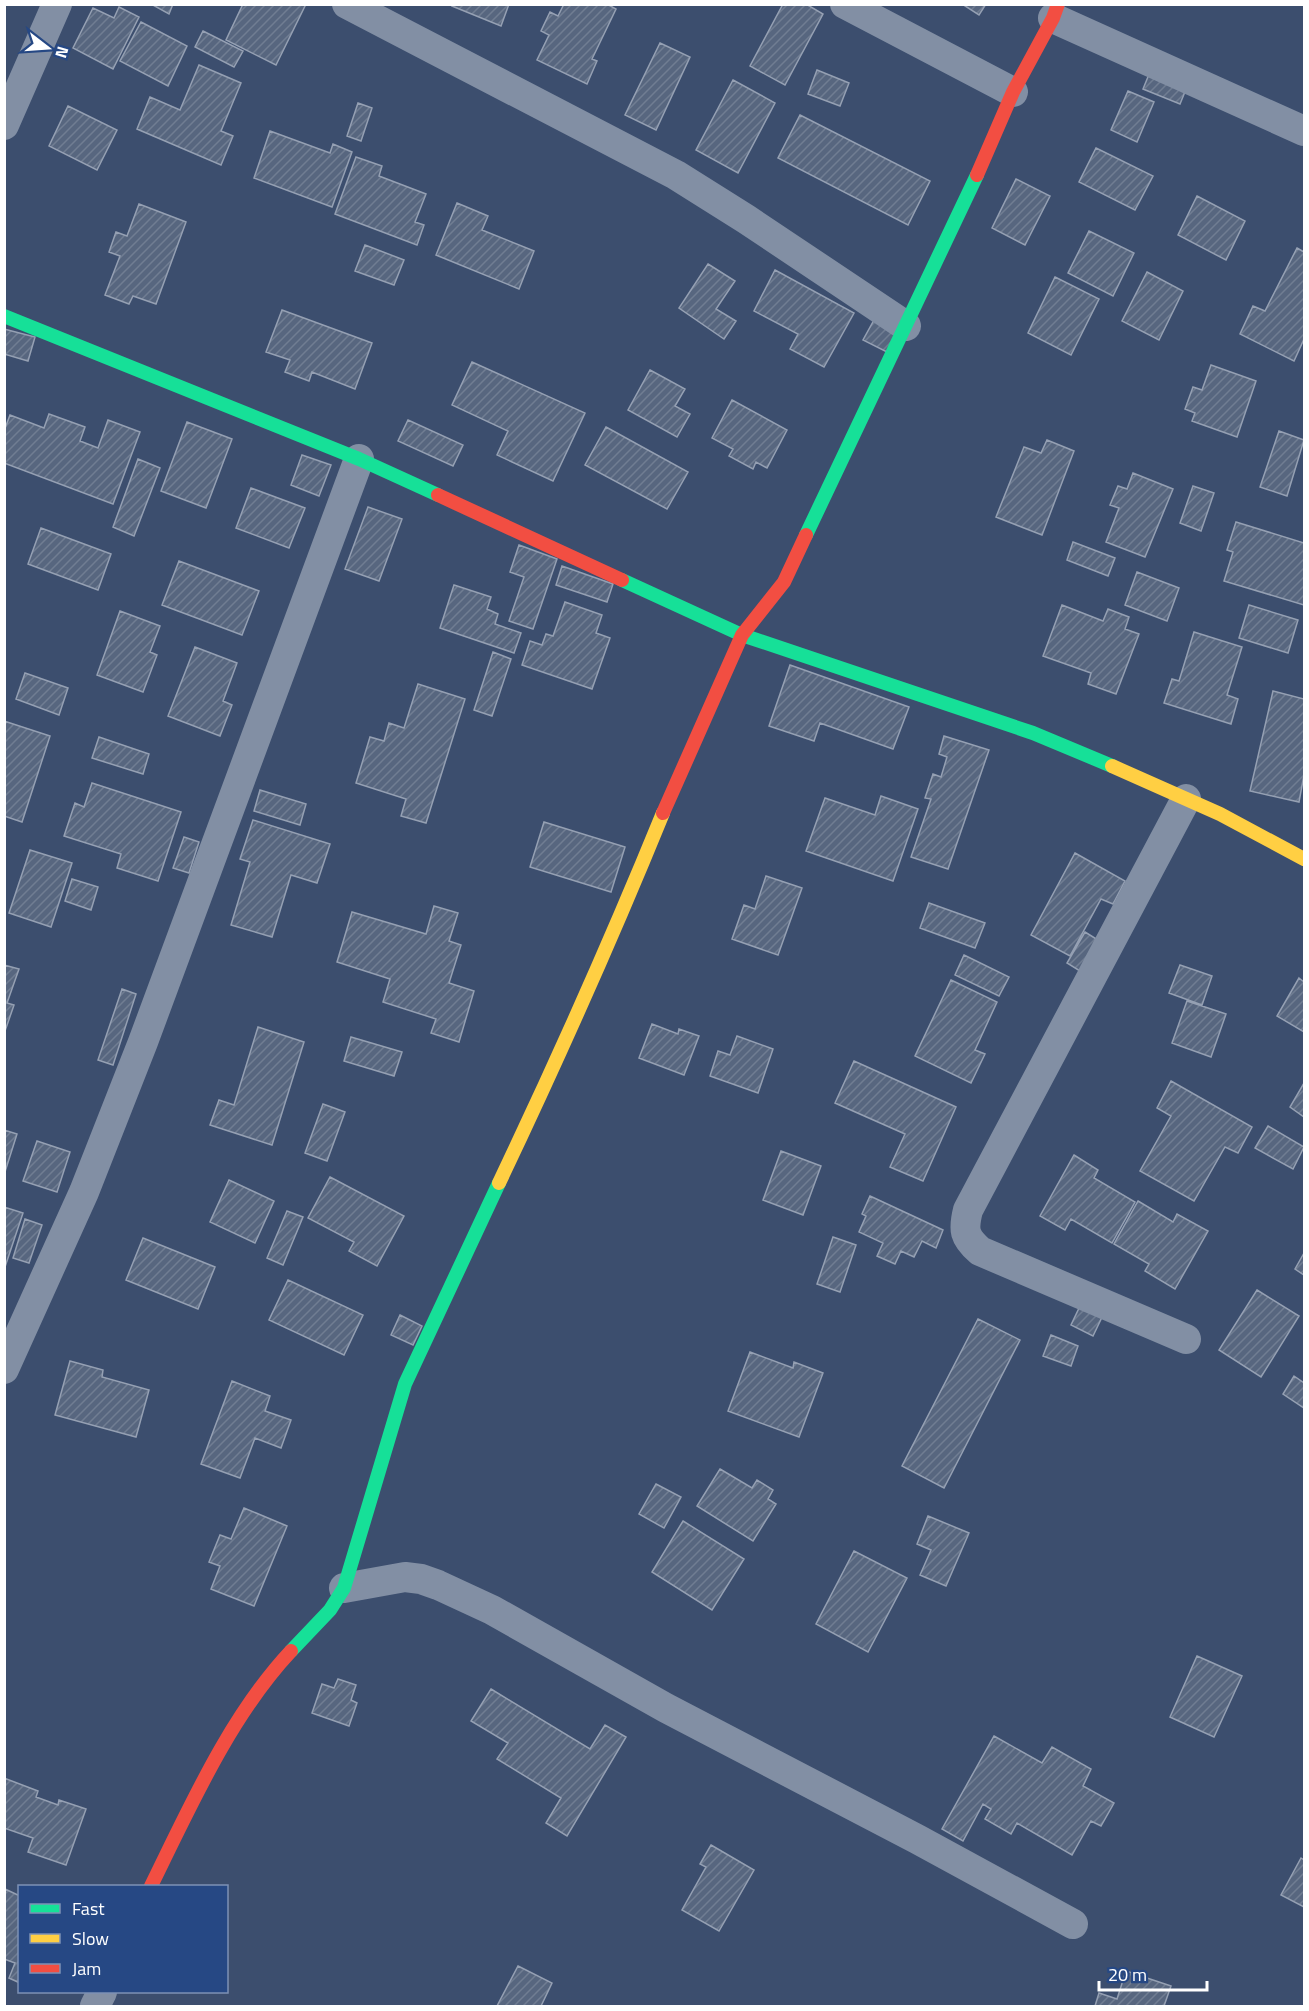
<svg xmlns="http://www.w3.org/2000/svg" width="1309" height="2011" viewBox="0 0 1309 2011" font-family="'Titillium Web',sans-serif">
<defs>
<pattern id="building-hatch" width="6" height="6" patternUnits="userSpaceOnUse" patternTransform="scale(1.5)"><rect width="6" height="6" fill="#57667f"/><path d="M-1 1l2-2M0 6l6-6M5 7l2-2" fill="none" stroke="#707d92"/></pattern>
</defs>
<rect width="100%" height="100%" fill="#3c4e6e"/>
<!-- building -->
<path fill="url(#building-hatch)" stroke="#95a0b3" stroke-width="1.5" d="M151,4H173L169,14Z
M243,4H306L276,65L226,40Z
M453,4H509L501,26L452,6Z
M564,4H607L616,9L592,59L597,61L587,84L537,60L549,35L541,31L550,12L558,16Z
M783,4H806L823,14L785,85L750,66Z
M962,4H986L979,15Z
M119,7L139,17L113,69L73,48L93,8L114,18Z
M141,22L187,46L168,86L120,61Z
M203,31L243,51L234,67L195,47Z
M660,43L690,57L656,130L625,115Z
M199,65L241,83L221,131L233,136L221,165L137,129L150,97L180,110Z
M1152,67L1189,82L1180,104L1143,89Z
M817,70L849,83L840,106L808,94Z
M733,80L775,103L738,173L696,150Z
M1128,91L1154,102L1137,142L1111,130Z
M358,103L372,108L361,141L347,136Z
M68,106L117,130L97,170L49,146Z
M800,115L930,181L908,225L778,158Z
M270,131L330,153L333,144L352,152L332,207L254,178Z
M1096,148L1153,176L1135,210L1079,182Z
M356,157L382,166L379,176L426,194L415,222L424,225L417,245L335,214Z
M1016,179L1050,196L1025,245L992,228Z
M1197,196L1245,221L1226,260L1178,235Z
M457,203L488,216L482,230L534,251L519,289L436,255Z
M139,204L186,222L156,304L133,296L129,304L105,295L120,256L109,252L116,232L127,236Z
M1089,231L1134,253L1113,296L1068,273Z
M365,245L404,260L394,285L355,271Z
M1297,248L1304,252V339L1294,361L1240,334L1253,306L1265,311Z
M708,264L735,281L716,309L736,321L724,339L679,308Z
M775,270L854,313L824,367L790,349L798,334L754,311Z
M1147,272L1183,291L1159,340L1122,321Z
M1055,277L1099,299L1071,355L1028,333Z
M282,310L372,343L355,389L312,372L309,381L285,372L290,360L266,352Z
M874,320L898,333L887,352L863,340Z
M4,329L35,337L28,361L4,354Z
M472,362L585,413L553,481L497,455L508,431L452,405Z
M1211,365L1256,381L1237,437L1192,421L1195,413L1185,409L1193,387L1202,390Z
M650,370L685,389L675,406L690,414L677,437L628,410Z
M732,400L787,430L767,468L756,462L753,469L729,456L733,449L712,438Z
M49,414L85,427L80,441L98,448L108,420L140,432L113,504L4,463V431L10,415L44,428Z
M408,420L463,445L453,466L398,441Z
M187,422L232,439L206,508L161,491Z
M606,427L688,472L667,509L585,465Z
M1279,431L1304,440L1287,496L1260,487Z
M1047,440L1074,451L1042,535L996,517L1024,447L1041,453Z
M302,455L331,465L319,496L291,485Z
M138,459L160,468L134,536L113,527Z
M1133,473L1173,489L1145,557L1106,542L1119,508L1110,505L1118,486L1127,489Z
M1193,486L1214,493L1201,531L1180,523Z
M251,488L305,508L289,548L236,528Z
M368,507L402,519L379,581L345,569Z
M1236,522L1304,543V605L1224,581L1233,552L1227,550Z
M41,528L111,554L98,590L28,564Z
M1073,542L1115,558L1108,576L1067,560Z
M519,545L557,559L533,629L509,621L524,577L510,572Z
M179,561L259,591L242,635L162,605Z
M562,566L613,584L607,602L556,585Z
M1137,572L1179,588L1167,621L1125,605Z
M454,585L491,597L487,609L498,614L495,624L521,633L514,653L440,628Z
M565,602L602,615L596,633L610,638L592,689L522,665L530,641L542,645L546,634L553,636Z
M1062,605L1103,621L1108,609L1129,617L1125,629L1139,634L1116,694L1088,684L1091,673L1043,656Z
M1249,605L1298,620L1288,653L1239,638Z
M120,611L160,626L150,652L157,655L143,692L97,675Z
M1194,632L1242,647L1227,695L1238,699L1231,724L1164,703L1172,679L1179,681Z
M195,647L237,663L223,701L232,705L220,736L168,716Z
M493,652L511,659L492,716L474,710Z
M790,665L909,707L893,749L820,723L814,741L769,726Z
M25,673L68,688L59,715L16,699Z
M418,684L465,699L426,823L401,816L406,799L356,783L370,737L384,741L389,723L404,728Z
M1273,691L1304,699V775L1299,802L1250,791Z
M4,721L50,736L22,822L4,816Z
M944,736L989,750L948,869L911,857L931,799L925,798L933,774L941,777L947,757L939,754Z
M99,737L149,754L143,774L92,758Z
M92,783L181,812L158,881L117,868L121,854L64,836L75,803L84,807Z
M260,790L306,804L300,825L254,811Z
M881,796L918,809L893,881L806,851L825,798L875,815Z
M253,820L330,844L317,883L291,875L272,937L231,925L250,862L240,859Z
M544,822L625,847L611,892L530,867Z
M184,837L199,842L189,873L173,868Z
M30,850L72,863L51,927L9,913Z
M1075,853L1125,881L1113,904L1101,899L1070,956L1031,935Z
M766,876L802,888L778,955L732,939L744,905L755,909Z
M72,879L98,887L91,910L65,901Z
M929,903L985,923L975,948L920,928Z
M434,906L458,913L449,941L461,945L449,983L474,991L459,1042L431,1033L436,1019L383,1002L390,979L337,962L352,912L426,934Z
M1085,932L1106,945L1088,976L1067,963Z
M964,955L1009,977L999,996L955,975Z
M4,965L19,969L7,1003L14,1005L5,1031Z
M1180,965L1212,976L1202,1005L1169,993Z
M1299,978L1304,982V1032L1277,1016Z
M951,980L997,1002L975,1050L985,1054L971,1083L915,1056Z
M122,989L136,994L113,1065L98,1060Z
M1187,1001L1226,1014L1211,1057L1172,1043Z
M652,1024L678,1034L679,1029L699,1036L684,1075L639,1058Z
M258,1027L304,1042L272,1145L210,1125L219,1100L234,1105Z
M737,1036L773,1049L758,1093L710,1076L718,1051L730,1055Z
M351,1037L402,1052L394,1076L344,1061Z
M854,1061L956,1107L923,1181L890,1167L905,1134L835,1103Z
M1171,1081L1252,1127L1238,1153L1225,1147L1194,1201L1140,1171L1171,1116L1157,1108Z
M1304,1083V1117L1290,1107Z
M323,1104L345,1112L327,1161L305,1153Z
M1268,1126L1304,1147L1293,1169L1255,1148Z
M4,1130L17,1134L4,1175Z
M37,1141L70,1152L57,1192L23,1181Z
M781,1151L821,1166L803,1215L763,1200Z
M1074,1155L1098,1170L1094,1178L1135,1202L1112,1243L1071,1219L1065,1230L1040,1216Z
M330,1177L404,1216L377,1266L349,1251L354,1242L308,1218Z
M229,1180L274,1201L255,1243L210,1222Z
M870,1196L943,1230L936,1248L922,1241L914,1257L901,1251L895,1264L877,1256L883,1243L859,1232L866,1216L862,1214Z
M1138,1201L1173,1222L1177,1214L1208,1231L1175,1289L1145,1271L1149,1264L1114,1244Z
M4,1207L23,1213L5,1267H4Z
M287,1211L303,1217L283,1265L267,1258Z
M25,1219L42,1225L29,1263L13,1258Z
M833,1237L856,1245L840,1292L817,1284Z
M143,1238L215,1267L198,1309L126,1280Z
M1304,1253V1275L1295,1269Z
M288,1280L363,1315L344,1355L269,1320Z
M1257,1290L1299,1316L1261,1377L1219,1350Z
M1081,1304L1103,1315L1093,1336L1071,1325Z
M400,1315L422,1326L413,1345L391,1335Z
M978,1319L1020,1340L944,1488L902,1466Z
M1051,1335L1078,1346L1071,1366L1043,1356Z
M750,1352L793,1368L794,1362L823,1373L799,1437L728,1411Z
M70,1361L103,1370L102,1377L149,1390L136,1437L55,1415Z
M1294,1376L1304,1383V1408L1283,1394Z
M232,1381L270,1396L265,1411L291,1420L281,1448L255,1438L240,1478L201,1464Z
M720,1469L752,1488L757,1480L773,1490L768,1499L776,1504L753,1541L697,1506Z
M656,1484L681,1497L664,1528L639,1514Z
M244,1508L287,1526L254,1606L211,1589L220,1566L209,1562L220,1535L231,1539Z
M928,1516L969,1533L946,1586L920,1575L931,1550L917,1544Z
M683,1521L744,1559L712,1610L652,1572Z
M854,1551L907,1578L868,1652L816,1624Z
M1197,1656L1242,1676L1214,1737L1170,1717Z
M338,1679L356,1685L351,1700L357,1703L349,1726L312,1713L322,1684L334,1688Z
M491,1689L590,1749L605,1725L626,1737L567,1836L546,1823L561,1798L497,1759L508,1743L471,1721Z
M994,1736L1042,1763L1052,1747L1091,1769L1083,1786L1114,1803L1101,1826L1091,1821L1072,1855L1017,1823L1011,1834L985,1819L991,1809L983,1804L963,1841L942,1829Z
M4,1778L38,1791L36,1797L58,1805L59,1800L86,1809L66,1865L28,1852L33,1838L4,1828Z
M711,1845L754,1870L719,1931L682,1910L706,1867L700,1864Z
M1301,1858L1304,1860V1907L1281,1895Z
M5,1889L20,1896V1983L9,1978L15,1963L4,1959Z
M518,1966L552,1983L541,2006H497Z
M1126,1971L1171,1986L1164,2006H1095L1099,1993L1117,1999Z"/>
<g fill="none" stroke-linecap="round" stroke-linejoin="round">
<!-- street -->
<path stroke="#828fa4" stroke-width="30" d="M347,4L676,175L746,219L906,326
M845,4L1013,92
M1053,18L1304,131
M4,125L57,4
M1186,1339L980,1251C964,1237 963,1230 968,1210L1186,799
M4,1369L84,1192L143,1042L359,459
M344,1588L405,1577L421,1579L438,1585L492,1610L666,1708L917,1839L1073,1924
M95,2006L102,1992"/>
<!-- fast -->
<path stroke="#16e098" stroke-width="14" d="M4,316L359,459L438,495
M806,535L977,175
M622,580L742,635L1033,733L1112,766
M291,1651L330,1610L344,1588L405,1384L499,1183"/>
<!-- slow -->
<path stroke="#ffcf43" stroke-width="14" d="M1112,766L1220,814L1304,859
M499,1183C557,1061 612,938 663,813"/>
<!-- jam -->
<path stroke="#f24e42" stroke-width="14" d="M977,175L1013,92L1053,18L1058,4
M438,495L622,580
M663,813L742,635L784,582L806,535
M151,1886C190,1807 230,1716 291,1651"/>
</g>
<!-- border -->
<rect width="1309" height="2011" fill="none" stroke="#ffffff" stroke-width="12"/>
<!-- legend -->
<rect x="18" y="1885" width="210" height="108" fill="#264884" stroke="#7d91b5" stroke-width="1.5"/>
<rect x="30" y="1904" width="30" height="9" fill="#16e098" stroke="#7d91b5" stroke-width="1.5"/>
<text x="72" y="1915" font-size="18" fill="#ffffff">Fast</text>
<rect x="30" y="1934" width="30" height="9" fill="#ffcf43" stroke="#7d91b5" stroke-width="1.5"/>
<text x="72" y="1945" font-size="18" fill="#ffffff">Slow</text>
<rect x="30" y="1964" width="30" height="9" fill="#f24e42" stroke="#7d91b5" stroke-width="1.5"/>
<text x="72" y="1975" font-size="18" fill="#ffffff">Jam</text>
<!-- north arrow -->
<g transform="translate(48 48) rotate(107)" stroke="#264884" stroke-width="4.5" paint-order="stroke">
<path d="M0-4.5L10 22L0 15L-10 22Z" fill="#ffffff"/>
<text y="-9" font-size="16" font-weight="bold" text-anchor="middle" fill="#ffffff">N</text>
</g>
<!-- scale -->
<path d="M1099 1981v9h108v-9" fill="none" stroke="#ffffff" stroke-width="3"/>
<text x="1108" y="1981" font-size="18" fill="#ffffff" stroke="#264884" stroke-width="4.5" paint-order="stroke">20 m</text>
</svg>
